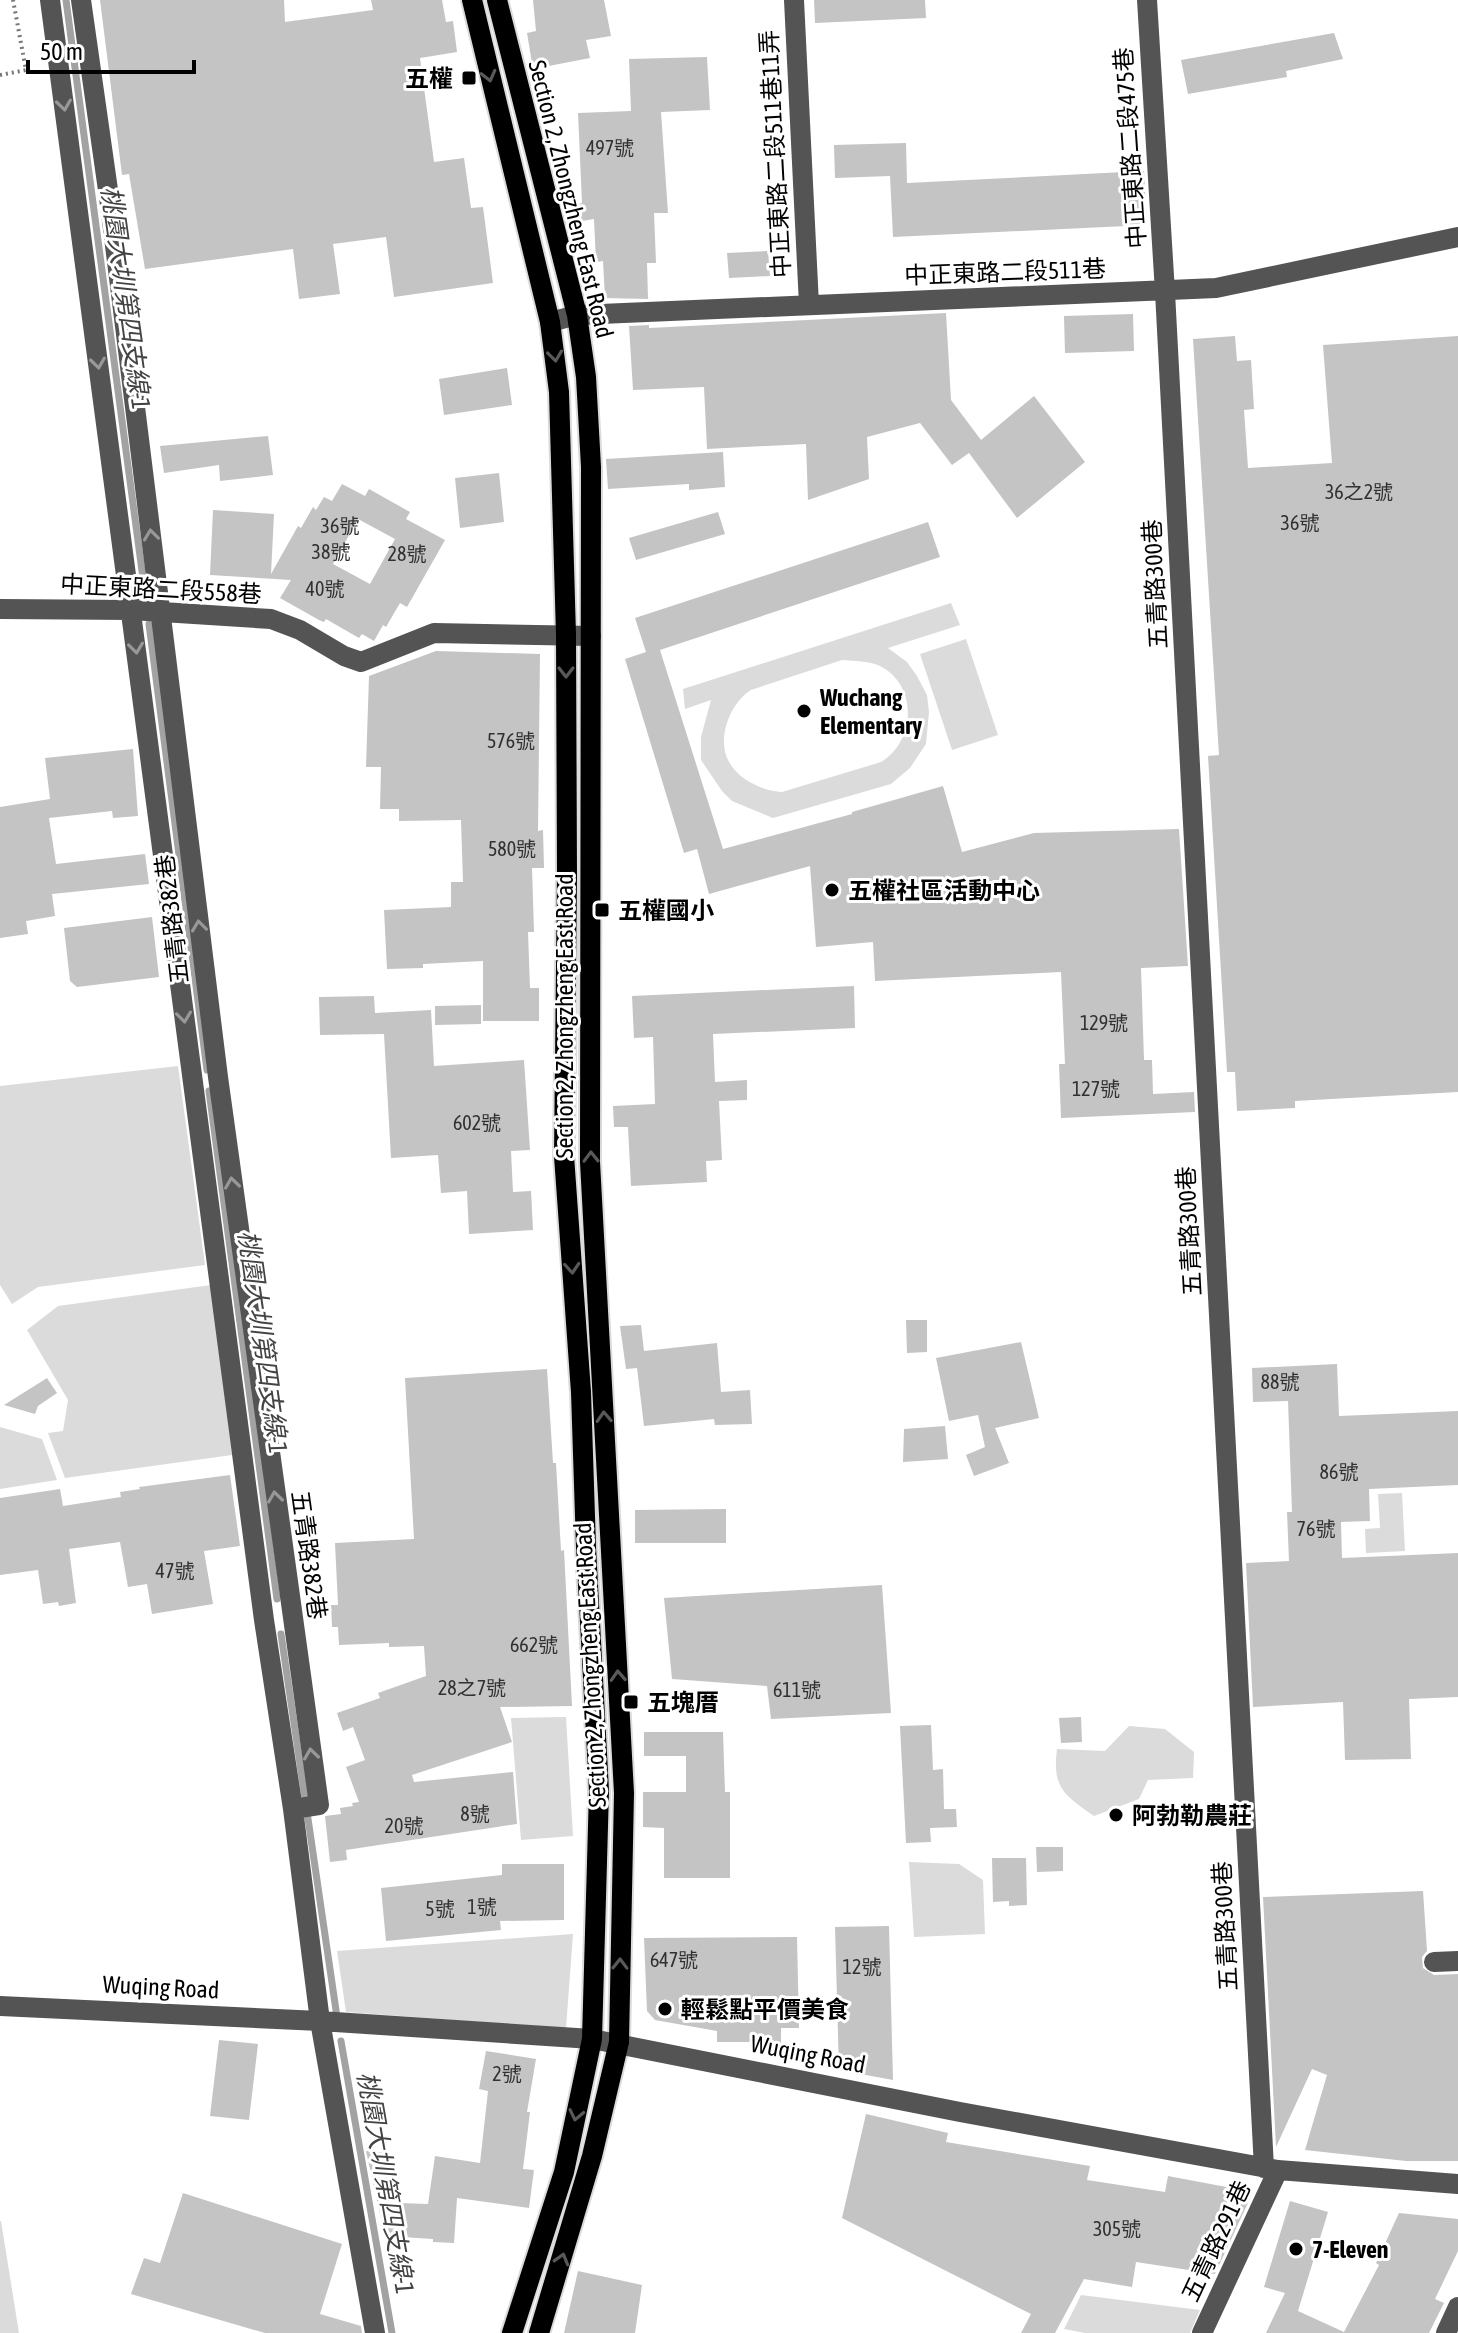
<svg xmlns="http://www.w3.org/2000/svg" width="1458" height="2333" viewBox="0 0 1458 2333" font-family="'Asap Condensed','Noto Sans TC',sans-serif">
<rect width="100%" height="100%" fill="#fff"/>
<!-- green -->
<path fill="#dbdbdb" fill-rule="evenodd" d="M951,603L960,625L888,648L907,662L917,676L927,695L929,712L926,744L910,768L891,784L773,818L732,801L722,791L701,760V737L711,700L685,709L683,689ZM842,660C854,661 869,661 880,666C919,686 915,742 881,762L782,792C763,791 739,780 729,762C716,739 730,703 751,690Z
M966,639L998,735L952,750L920,654Z
M178,1066L205,1265L38,1287L12,1304L0,1285V1086Z
M211,1285L232,1455L65,1478L48,1433L63,1431L68,1400L27,1330L58,1306Z
M0,1427L42,1439L57,1480L0,1489Z
M1402,1493L1405,1551L1366,1553L1365,1529L1380,1528L1378,1494Z
M566,1717L573,1836L521,1840L511,1718Z
M1129,1726L1165,1729L1194,1752L1193,1778L1148,1780L1139,1799L1094,1816C1064,1795 1052,1788 1057,1749L1105,1751Z
M909,1862L959,1864L983,1880L985,1934L914,1937Z
M573,1934L566,2028L346,2012L337,1951Z
M0,2221H1L19,2333H0Z
M1081,2295L1200,2310L1190,2333H1085L1064,2329Z"/>
<g fill="none" stroke-linecap="round" stroke-linejoin="round">
<!-- stream -->
<path stroke="#a2a2a2" stroke-width="7" d="M66,0L146,601
M149,624L207,1070
M209,1091L277,1599
M281,1634L337,2017
M341,2041L392,2333"/>
</g>
<!-- building -->
<path fill="#c4c4c4" fill-rule="evenodd" d="M100,0H284L285,22L373,10L371,0H442L446,22L453,21L457,52L420,58L434,162L464,158L471,208L483,207L493,283L394,297L386,237L333,244L340,294L299,299L293,249L145,269L129,174L122,175Z
M533,0H604L611,36L586,40L590,58L533,69L527,33L536,31Z
M814,0H925L926,18L815,23Z
M1334,33L1343,59L1286,71L1287,77L1188,94L1181,60Z
M707,57L710,110L661,112L668,213H654L656,263H647L648,299L605,298L603,261L596,262L594,219L582,221L578,204L582,203L578,113L631,111L629,59Z
M906,143L907,183L1144,171L1147,225L893,237L890,176L835,178L834,145Z
M768,251L770,276L729,278L727,253Z
M946,313L951,400L981,440L1034,396L1085,462L1017,518L969,453L952,465L920,423L867,437L869,479L808,500L806,444L707,449L704,387L633,390L629,326L649,325V328Z
M1133,314L1134,351L1065,353L1064,316Z
M1235,336L1237,361L1251,360L1254,409L1244,410L1248,468L1332,463L1323,345L1458,336V1092L1295,1101V1108L1237,1111L1235,1072H1227L1208,756L1219,755L1193,339Z
M507,368L512,405L444,415L439,379Z
M268,436L273,475L220,481L219,465L164,473L160,446Z
M723,452L725,487L689,490V484L608,489L606,459Z
M499,473L504,522L460,528L455,478Z
M342,484L365,496L369,489L410,512L406,519L445,540L407,607L400,603L386,627L383,625L374,641L362,634L359,638L326,619L324,622L319,620L280,598L291,580L210,575L213,510L274,514L271,574L298,526L301,528L313,507L316,510L324,497L332,501ZM358,519L395,539L370,584L333,564Z
M718,512L725,534L636,560L629,538Z
M928,522L940,557L660,650L723,849L852,814V812L943,786L962,852L1034,833L1179,829L1188,966L1141,968L1144,1060H1152L1153,1094L1194,1092L1195,1112L1061,1118L1059,1064H1065L1061,972L875,981L873,942L816,947L810,866L709,894L697,849L684,853L625,659L646,652L635,618Z
M436,651L540,654L538,831L543,830L544,868H532L534,932H528L530,988H539V1021H483V961L423,964V968L387,969L384,910L451,907V882H463L461,820L399,821V809H380L381,767H366L369,676Z
M133,749L138,816L113,818L112,811L49,818L56,864L145,854L149,884L52,894L55,916L26,921L28,934L0,938V807L50,799L45,758Z
M152,917L159,977L77,987L70,981L64,928Z
M854,986L855,1028L713,1034L715,1082L747,1080V1100L719,1101L722,1160L706,1161L707,1182L631,1186L628,1127H614L613,1106L655,1104L653,1037L634,1038L632,996Z
M374,996L375,1013L431,1010L434,1066L524,1060L530,1150L511,1151L513,1192L531,1191L533,1230L469,1234L467,1191L441,1193L438,1155L391,1158L384,1034L320,1035L319,997Z
M481,1005V1024L435,1025V1006Z
M906,1320H927V1352L907,1353Z
M641,1325L644,1351L717,1343L721,1392L750,1390L752,1424L715,1425L714,1419L644,1426L637,1368L626,1369L620,1326Z
M1021,1342L1039,1418L995,1428L1009,1463L974,1476L966,1455L985,1447L978,1415L949,1421L936,1358Z
M1337,1364L1339,1416L1458,1411V1485L1369,1489L1370,1521L1341,1522L1342,1558L1458,1553V1697L1409,1699L1411,1759L1345,1760L1343,1702L1253,1707L1246,1563L1289,1561L1287,1512H1292L1288,1401L1253,1402L1252,1368Z
M547,1369L553,1463H556L561,1551L564,1550L572,1706L500,1707L512,1742L412,1775L414,1782L513,1772L517,1824L346,1850L347,1860L330,1862L325,1816L341,1814L340,1808L353,1806L352,1803L359,1802L346,1767L365,1760L353,1727L343,1731L337,1713L380,1698L378,1693L426,1676L424,1646L389,1647V1643L339,1645L338,1627H332L331,1605H338L335,1543L414,1539L405,1378Z
M47,1378L57,1393L38,1406L35,1414L4,1405Z
M945,1426L948,1459L903,1462L904,1429Z
M230,1475L240,1546L204,1551L213,1604L152,1614L147,1584L128,1587L120,1542L69,1549L76,1603L59,1606L58,1602L43,1604L38,1570L0,1575V1498L60,1489L63,1506L121,1497L120,1492L140,1489L139,1487Z
M726,1509V1543H635V1510Z
M882,1585L891,1713L771,1719L767,1686L672,1679L664,1598Z
M1081,1717L1082,1742L1061,1743L1059,1718Z
M931,1725L933,1770L943,1769L944,1809H956L957,1827L930,1828L931,1842L906,1843L900,1726Z
M644,1732H723L725,1792H730V1878H664V1828L643,1827V1792H686V1756H644Z
M1036,1847H1063V1871L1037,1872Z
M992,1858H1026L1027,1905L1009,1906V1901L993,1902Z
M502,1864H564V1920L500,1921L501,1930L386,1941L381,1888L502,1875Z
M1423,1891L1427,1951L1422,1957L1423,1968L1434,1975L1458,1974V2161H1406L1305,2150L1327,2075L1312,2069L1276,2147L1263,1897Z
M889,1926L893,2080L839,2070L835,1927Z
M797,1937L799,2028H781V2048H765L764,2042H717V2031L655,2020L647,2011L644,1938Z
M219,2040L258,2044L249,2120L210,2116Z
M486,2051L536,2059L527,2112H530L523,2169L534,2170L529,2208L457,2198L454,2243L433,2242V2239L385,2236L366,2151L390,2153L399,2203L428,2204L435,2156L480,2163L488,2091L479,2089Z
M866,2114L948,2133L946,2142L1090,2166L1087,2180L1165,2192L1168,2176L1253,2192L1215,2274L1136,2262L1132,2287L1084,2279L1055,2333H1021L1031,2314L842,2218Z
M183,2193L342,2244L320,2314L361,2326L362,2333H265L131,2294L144,2258L160,2263Z
M1290,2201L1328,2212L1298,2311L1344,2332L1379,2265L1376,2263L1399,2213L1458,2219V2251L1435,2299L1444,2303L1429,2333H1266L1285,2293L1264,2287Z
M578,2271L642,2285L635,2333H564Z"/>
<g fill="none" stroke-linecap="round" stroke-linejoin="round">
<!-- major casing -->
<g stroke="#dbdbdb" stroke-width="24">
<path id="major" d="M472,0L550,322L559,392L566,635L567,874L564,1156L581,1392L586,1547L599,1791L592,2039L564,2172L512,2333
M497,0L577,315L586,377L591,467L590,1162L624,1793L619,2042L592,2156L539,2333"/>
</g>
<!-- path -->
<path stroke="#767676" stroke-width="4" stroke-dasharray="2 4" stroke-linecap="butt" d="M0,75L26,70L13,0"/>
<!-- minor -->
<path stroke="#545454" stroke-width="20" d="M50,0L264,1620L293,1809L320,2021L375,2333
M81,0L109,197L218,1077L319,1805L293,1809
M794,0L809,305
M1147,0L1165,292L1264,2168
M550,322L577,315L1216,288L1458,237
M0,609L131,610L271,619L300,630L344,656L361,662L434,633L591,636
M1434,1962L1458,1961
M0,2006L320,2021L592,2039L960,2112L1278,2170L1458,2184
M1202,2333L1278,2170
M1446,2333L1458,2307"/>
<!-- major -->
<use href="#major" stroke="#000" stroke-width="20"/>
</g>
<!-- one-way arrows -->
<defs><path id="oneway-chevron" d="M-2-3.5L2.5 0L-2 3.5" fill="none" stroke-width="1.6" stroke-linecap="round" stroke-linejoin="round" transform="scale(2)"/></defs>
<g stroke="#595959">
<use href="#oneway-chevron" transform="translate(489 76) rotate(76)"/>
<use href="#oneway-chevron" transform="translate(555 356) rotate(83)"/>
<use href="#oneway-chevron" transform="translate(566 672) rotate(90)"/>
<use href="#oneway-chevron" transform="translate(591 1157) rotate(-91)"/>
<use href="#oneway-chevron" transform="translate(572 1268) rotate(86)"/>
<use href="#oneway-chevron" transform="translate(604 1417) rotate(-93)"/>
<use href="#oneway-chevron" transform="translate(618 1676) rotate(-93)"/>
<use href="#oneway-chevron" transform="translate(620 1964) rotate(-89)"/>
<use href="#oneway-chevron" transform="translate(576 2115) rotate(102)"/>
<use href="#oneway-chevron" transform="translate(562 2259) rotate(-74)"/>
</g>
<g stroke="#989898">
<use href="#oneway-chevron" transform="translate(64 105) rotate(82)"/>
<use href="#oneway-chevron" transform="translate(98 363) rotate(82)"/>
<use href="#oneway-chevron" transform="translate(151 535) rotate(-97)"/>
<use href="#oneway-chevron" transform="translate(136 648) rotate(83)"/>
<use href="#oneway-chevron" transform="translate(199 926) rotate(-97)"/>
<use href="#oneway-chevron" transform="translate(184 1017) rotate(83)"/>
<use href="#oneway-chevron" transform="translate(232 1183) rotate(-98)"/>
<use href="#oneway-chevron" transform="translate(275 1497) rotate(-98)"/>
<use href="#oneway-chevron" transform="translate(311 1754) rotate(-98)"/>
</g>
<!-- markers -->
<g fill="#000" stroke="#fff" stroke-width="3">
<rect x="461" y="70" width="16" height="16" rx="4"/>
<circle cx="804" cy="711" r="8"/>
<circle cx="832" cy="890" r="8"/>
<rect x="594" y="902" width="16" height="16" rx="4"/>
<rect x="623" y="1694" width="16" height="16" rx="4"/>
<circle cx="1116" cy="1815" r="8"/>
<circle cx="665" cy="2009" r="8"/>
<circle cx="1296" cy="2249" r="8"/>
</g>
<g text-anchor="middle" dominant-baseline="central" stroke-width="6" stroke-linejoin="round" paint-order="stroke">
<!-- number labels -->
<g font-size="20" fill="#313131">
<text x="610" y="147">497號</text>
<text x="1359" y="491">36之2號</text>
<text x="1300" y="522">36號</text>
<text x="340" y="525">36號</text>
<text x="331" y="551">38號</text>
<text x="407" y="553">28號</text>
<text x="325" y="588">40號</text>
<text x="511" y="740">576號</text>
<text x="512" y="848">580號</text>
<text x="1104" y="1022">129號</text>
<text x="1096" y="1088">127號</text>
<text x="477" y="1122">602號</text>
<text x="1280" y="1381">88號</text>
<text x="1339" y="1471">86號</text>
<text x="1316" y="1528">76號</text>
<text x="175" y="1570">47號</text>
<text x="534" y="1644">662號</text>
<text x="472" y="1687">28之7號</text>
<text x="797" y="1689">611號</text>
<text x="475" y="1813">8號</text>
<text x="404" y="1825">20號</text>
<text x="482" y="1906">1號</text>
<text x="440" y="1908">5號</text>
<text x="674" y="1959">647號</text>
<text x="862" y="1966">12號</text>
<text x="507" y="2073">2號</text>
<text x="1117" y="2228">305號</text>
</g>
<!-- poi labels -->
<g font-size="24" font-weight="bold" fill="#000" stroke="#fff" text-anchor="start">
<text x="453" y="78" text-anchor="end">五權</text>
<text x="820" y="697">Wuchang<tspan x="820" dy="28">Elementary</tspan></text>
<text x="848" y="890">五權社區活動中心</text>
<text x="618" y="910">五權國小</text>
<text x="647" y="1702">五塊厝</text>
<text x="1132" y="1815">阿勃勒農莊</text>
<text x="681" y="2009">輕鬆點平價美食</text>
<text x="1312" y="2249">7-Eleven</text>
</g>
<!-- street labels -->
<g font-size="24" fill="#000" stroke="#fff">
<text transform="translate(1130 148) rotate(-94)">中正東路二段475巷</text>
<text transform="translate(775 154) rotate(-93)">中正東路二段511巷11弄</text>
<text transform="translate(571 199) rotate(76)">Section 2, Zhongzheng East Road</text>
<text transform="translate(1005 272) rotate(-2)">中正東路二段511巷</text>
<text transform="translate(1155 584) rotate(-93)">五青路300巷</text>
<text transform="translate(161 589) rotate(3)">中正東路二段558巷</text>
<text transform="translate(172 919) rotate(-97)">五青路382巷</text>
<text transform="translate(564 1016) rotate(-90)">Section 2, Zhongzheng East Road</text>
<text transform="translate(1189 1231) rotate(-93)">五青路300巷</text>
<text transform="translate(309 1555) rotate(82)">五青路382巷</text>
<text transform="translate(590 1665) rotate(-93)">Section 2, Zhongzheng East Road</text>
<text transform="translate(1225 1926) rotate(-93)">五青路300巷</text>
<text transform="translate(161 1987) rotate(3)">Wuqing Road</text>
<text transform="translate(808 2054) rotate(11)">Wuqing Road</text>
<text transform="translate(1216 2241) rotate(-65)">五青路291巷</text>
</g>
<!-- water labels -->
<g font-size="26" font-style="italic" fill="#434343" stroke="#fff">
<text transform="translate(126 298) rotate(82)">桃園大圳第四支線-1</text>
<text transform="translate(263 1342) rotate(82)">桃園大圳第四支線-1</text>
<text transform="translate(386 2183) rotate(80)">桃園大圳第四支線-1</text>
</g>
</g>
<!-- scale -->
<path d="M28 60v12h166v-12" fill="none" stroke="#000000" stroke-width="4"/>
<text x="40" y="60" font-size="24" fill="#000000" stroke="#ffffff" stroke-width="6" paint-order="stroke">50 m</text>
</svg>
